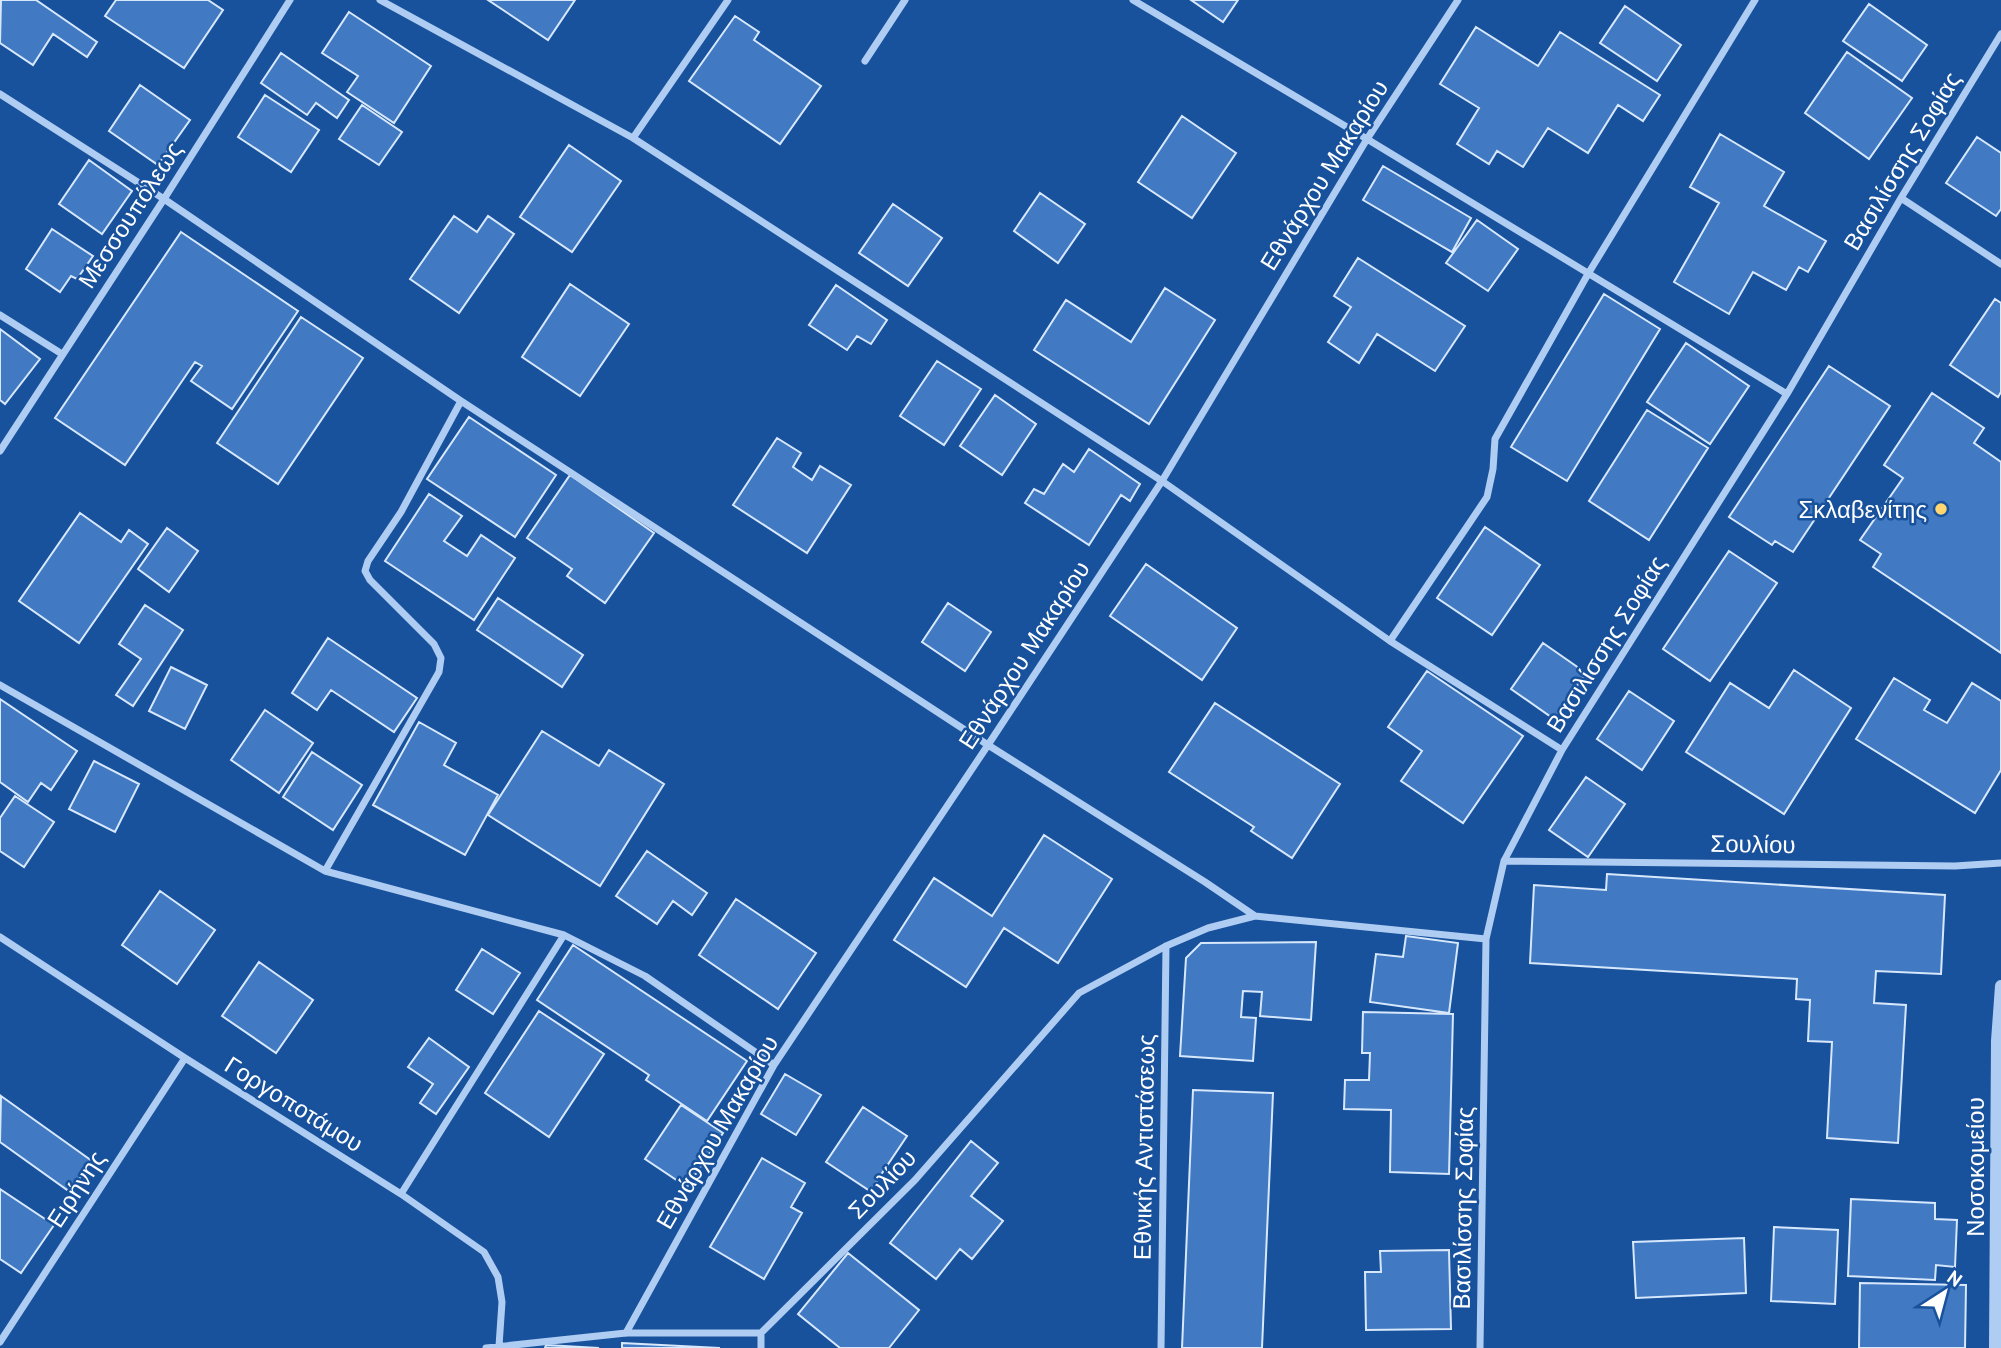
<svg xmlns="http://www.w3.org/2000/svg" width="2001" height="1348" viewBox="0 0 2001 1348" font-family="'PT Sans',sans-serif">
<rect width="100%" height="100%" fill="#18519c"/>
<!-- building -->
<path fill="#417ac2" stroke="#d7e8fc" stroke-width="2" d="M1,0H36L97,42L87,57L53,34L33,65L0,43Z
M116,0H208L223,10L184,68L105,16Z
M488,0H575L548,40Z
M1191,0H1238L1223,22Z
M1869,4L1927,45L1902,81L1843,41Z
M1625,6L1681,45L1657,81L1600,43Z
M349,12L431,66L394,123L347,92L358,76L322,53Z
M735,16L759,32L754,40L821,86L780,144L689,81Z
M1476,27L1538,66L1560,32L1660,95L1643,121L1618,105L1588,153L1548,128L1523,167L1497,151L1489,164L1457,144L1479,108L1440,84Z
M1847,52L1912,98L1869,159L1805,113Z
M281,53L349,100L337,118L316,103L307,115L261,83Z
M140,85L190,120L158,165L109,131Z
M265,95L319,130L291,172L238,137Z
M362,105L402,132L379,165L339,139Z
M1182,116L1236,153L1192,218L1138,182Z
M1720,134L1784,172L1764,206L1826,241L1808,272L1799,267L1786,290L1753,272L1729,314L1674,282L1719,203L1690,187Z
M1977,137L2001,153V209L1996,216L1946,183Z
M569,145L621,181L572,252L520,217Z
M89,160L132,191L102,234L59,204Z
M1383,166L1471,218L1452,252L1363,200Z
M1040,193L1085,224L1058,263L1014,231Z
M893,204L942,238L908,286L859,253Z
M454,216L477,232L488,216L514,234L459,313L410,279Z
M1477,220L1518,249L1488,291L1446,263Z
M52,229L93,256L77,279L71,276L60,292L26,269Z
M181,232L298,311L232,409L191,381L202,366L195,362L125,465L55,418Z
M1358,258L1465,326L1435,371L1377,334L1359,363L1328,342L1351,307L1334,296Z
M570,284L629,324L580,396L522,357Z
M836,285L887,320L871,344L857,336L847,350L809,325Z
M1165,288L1215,320L1149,424L1034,350L1066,300L1131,342Z
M1604,294L1660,329L1567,481L1511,447Z
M1995,299L2001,303V392L1998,397L1950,365Z
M301,317L363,358L278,484L217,443Z
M0,329L40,359L5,404L0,400Z
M1686,343L1749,386L1710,444L1647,402Z
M937,361L981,389L944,445L900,416Z
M1829,366L1890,406L1793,552L1775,541L1772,545L1729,517Z
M1932,393L1984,428L1974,443L2001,462V653L1873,567L1881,554L1860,540L1903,478L1884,465Z
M995,395L1036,424L1002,475L960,446Z
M1647,410L1708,448L1649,540L1589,501Z
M469,417L556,475L515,537L427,479Z
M777,438L801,453L793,467L812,480L820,466L851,485L807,553L733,505Z
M1089,449L1140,484L1130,501L1121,495L1089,545L1025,503L1034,489L1044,494L1063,464L1074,472Z
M570,475L654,533L605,603L567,576L572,569L527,538Z
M429,494L462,516L444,541L467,556L481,535L515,558L474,620L385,561Z
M80,513L121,542L129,530L148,544L79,643L19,601Z
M1485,527L1540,565L1492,635L1437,598Z
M167,528L198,551L169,592L138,569Z
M1729,551L1777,583L1710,681L1663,649Z
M1146,564L1237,628L1202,680L1110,616Z
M498,598L583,655L562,687L477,630Z
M948,603L991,632L965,671L922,642Z
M145,605L183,630L133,706L116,695L141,659L119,644Z
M328,638L417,698L394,732L331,690L317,710L292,693Z
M1543,643L1586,673L1554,719L1511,689Z
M171,667L207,685L185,729L149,711Z
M1794,670L1851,708L1784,814L1686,752L1730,683L1769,708Z
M1427,671L1523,736L1463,823L1401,781L1422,751L1388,727Z
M1894,678L1930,700L1924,710L1947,723L1972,683L2001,701V770L1975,813L1856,739Z
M1629,691L1674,721L1642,770L1597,739Z
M0,699L77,751L51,790L41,783L28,802L0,782Z
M1215,703L1340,784L1292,858L1251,831L1254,827L1169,772Z
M265,710L313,743L279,793L231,760Z
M419,722L456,743L444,765L498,795L465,855L373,805Z
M542,731L599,766L609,750L664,784L600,886L488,815Z
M312,752L362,785L333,830L283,797Z
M94,761L139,784L115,832L69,809Z
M1586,777L1625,804L1588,857L1549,830Z
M15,796L54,822L24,867L0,851V818Z
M1044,835L1112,879L1058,963L1004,928L966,987L894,940L934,878L992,916Z
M647,851L707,893L692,915L673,901L657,924L616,896Z
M1607,874L1945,895L1941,974L1876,971L1874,1003L1906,1005L1898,1143L1827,1138L1832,1042L1808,1041L1810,1000L1796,999L1797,979L1530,963L1534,885L1606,890Z
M160,891L215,930L177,984L122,945Z
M736,899L816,953L778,1009L699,955Z
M1406,936L1458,943L1449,1013L1370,1002L1376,954L1403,957Z
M1316,942L1311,1020L1260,1016L1262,992L1243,991L1241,1017L1256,1018L1253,1061L1180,1056L1186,958L1201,943Z
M573,945L747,1061L707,1121L646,1080L649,1075L537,1000Z
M482,949L520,973L493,1014L456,990Z
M259,962L313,1000L276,1053L222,1016Z
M539,1011L604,1054L549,1137L485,1093Z
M1363,1012L1453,1014L1449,1174L1390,1172L1391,1110L1344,1109L1345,1080H1369L1370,1053H1362Z
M429,1038L469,1067L436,1114L420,1103L433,1084L408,1067Z
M785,1074L821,1095L796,1135L761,1114Z
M1193,1090L1273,1093L1262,1348H1182Z
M1,1096L92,1161L70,1192L0,1142Z
M681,1105L723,1133L687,1187L645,1159Z
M863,1107L907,1136L870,1191L826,1162Z
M971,1141L998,1163L971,1196L1003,1221L972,1259L960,1249L936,1279L890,1243Z
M762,1158L805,1183L791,1207L802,1213L764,1279L710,1247Z
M0,1189L54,1225L21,1273L0,1259Z
M1851,1199L1935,1203V1219L1957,1220L1955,1267L1936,1265L1935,1280L1848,1276Z
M1774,1227L1838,1230L1835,1304L1771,1301Z
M1744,1238L1746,1293L1636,1298L1633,1242Z
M1449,1250L1451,1329L1366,1330L1365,1272H1381L1380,1251Z
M848,1253L919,1310L889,1348H840L798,1314Z
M1860,1283L1966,1285L1965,1348H1859Z
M622,1343L720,1348H622Z
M546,1345L599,1348H545Z"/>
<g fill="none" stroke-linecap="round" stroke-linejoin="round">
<!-- minor -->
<path stroke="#afcdf2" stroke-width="7" d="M380,0L633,138L1162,481L1390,641L1562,750
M1133,0L1367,139L1787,394
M865,61L905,0
M0,94L164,199L461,401L988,745L1205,882L1255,916
M633,138L728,0
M1901,198L2001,264
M0,315L62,354
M0,451L164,199L290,0
M1390,641L1487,497L1493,469L1495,439L1588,274L1755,0
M0,685L325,871L564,935L645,976L774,1065
M1504,861L1955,866L2001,863
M325,871L439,672L441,658L434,644L370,580L365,571L368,561L401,512L461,401
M0,937L185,1058L401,1194L484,1252L498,1277L502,1302L499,1346
M401,1194L564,935
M626,1333L774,1065L988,745L1162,481L1367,139L1458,0
M761,1333V1348
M0,1342L185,1058
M486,1348L626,1333H761L915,1180L1079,993L1166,946L1208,928L1255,916L1486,939
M1161,1348L1166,946
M1480,1348L1486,939L1504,861L1562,750L1787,394L1901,198L2001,34"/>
<!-- tertiary -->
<path stroke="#afcdf2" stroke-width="12" d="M1995,1348L1997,1041L2001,986"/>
</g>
<!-- markers -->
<circle fill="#ffd670" stroke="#18519c" stroke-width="2.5" cx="1941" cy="509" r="7"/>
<g text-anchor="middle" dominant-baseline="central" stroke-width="5" stroke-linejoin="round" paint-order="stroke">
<!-- street labels -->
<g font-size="24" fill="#fff" stroke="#18519c">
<text transform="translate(1902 161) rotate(-59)">Βασιλίσσης Σοφίας</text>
<text transform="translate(1324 175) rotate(-58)">Εθνάρχου Μακαρίου</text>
<text transform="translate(130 215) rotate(-57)">Μεσσουπόλεως</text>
<text transform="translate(1606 644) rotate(-58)">Βασιλίσσης Σοφίας</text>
<text transform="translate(1024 655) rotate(-57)">Εθνάρχου Μακαρίου</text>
<text transform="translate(1753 844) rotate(1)">Σουλίου</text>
<text transform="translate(294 1104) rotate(32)">Γοργοποτάμου</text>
<text transform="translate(717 1132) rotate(-60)">Εθνάρχου Μακαρίου</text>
<text transform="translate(1144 1147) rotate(-89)">Εθνικής Αντιστάσεως</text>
<text transform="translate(1975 1167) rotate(-90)">Νοσοκομείου</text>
<text transform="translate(882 1184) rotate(-46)">Σουλίου</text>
<text transform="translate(76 1189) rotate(-57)">Ειρήνης</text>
<text transform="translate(1463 1208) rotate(-89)">Βασιλίσσης Σοφίας</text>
</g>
<!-- poi labels -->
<g font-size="24" fill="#fff" stroke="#18519c" text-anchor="end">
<text x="1927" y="509">Σκλαβενίτης</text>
</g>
</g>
<!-- north arrow -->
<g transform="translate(1945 1292) rotate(36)" stroke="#18519c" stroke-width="5" paint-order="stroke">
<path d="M0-5L12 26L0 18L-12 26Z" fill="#ffffff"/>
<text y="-10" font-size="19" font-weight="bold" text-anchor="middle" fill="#ffffff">N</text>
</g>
</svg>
